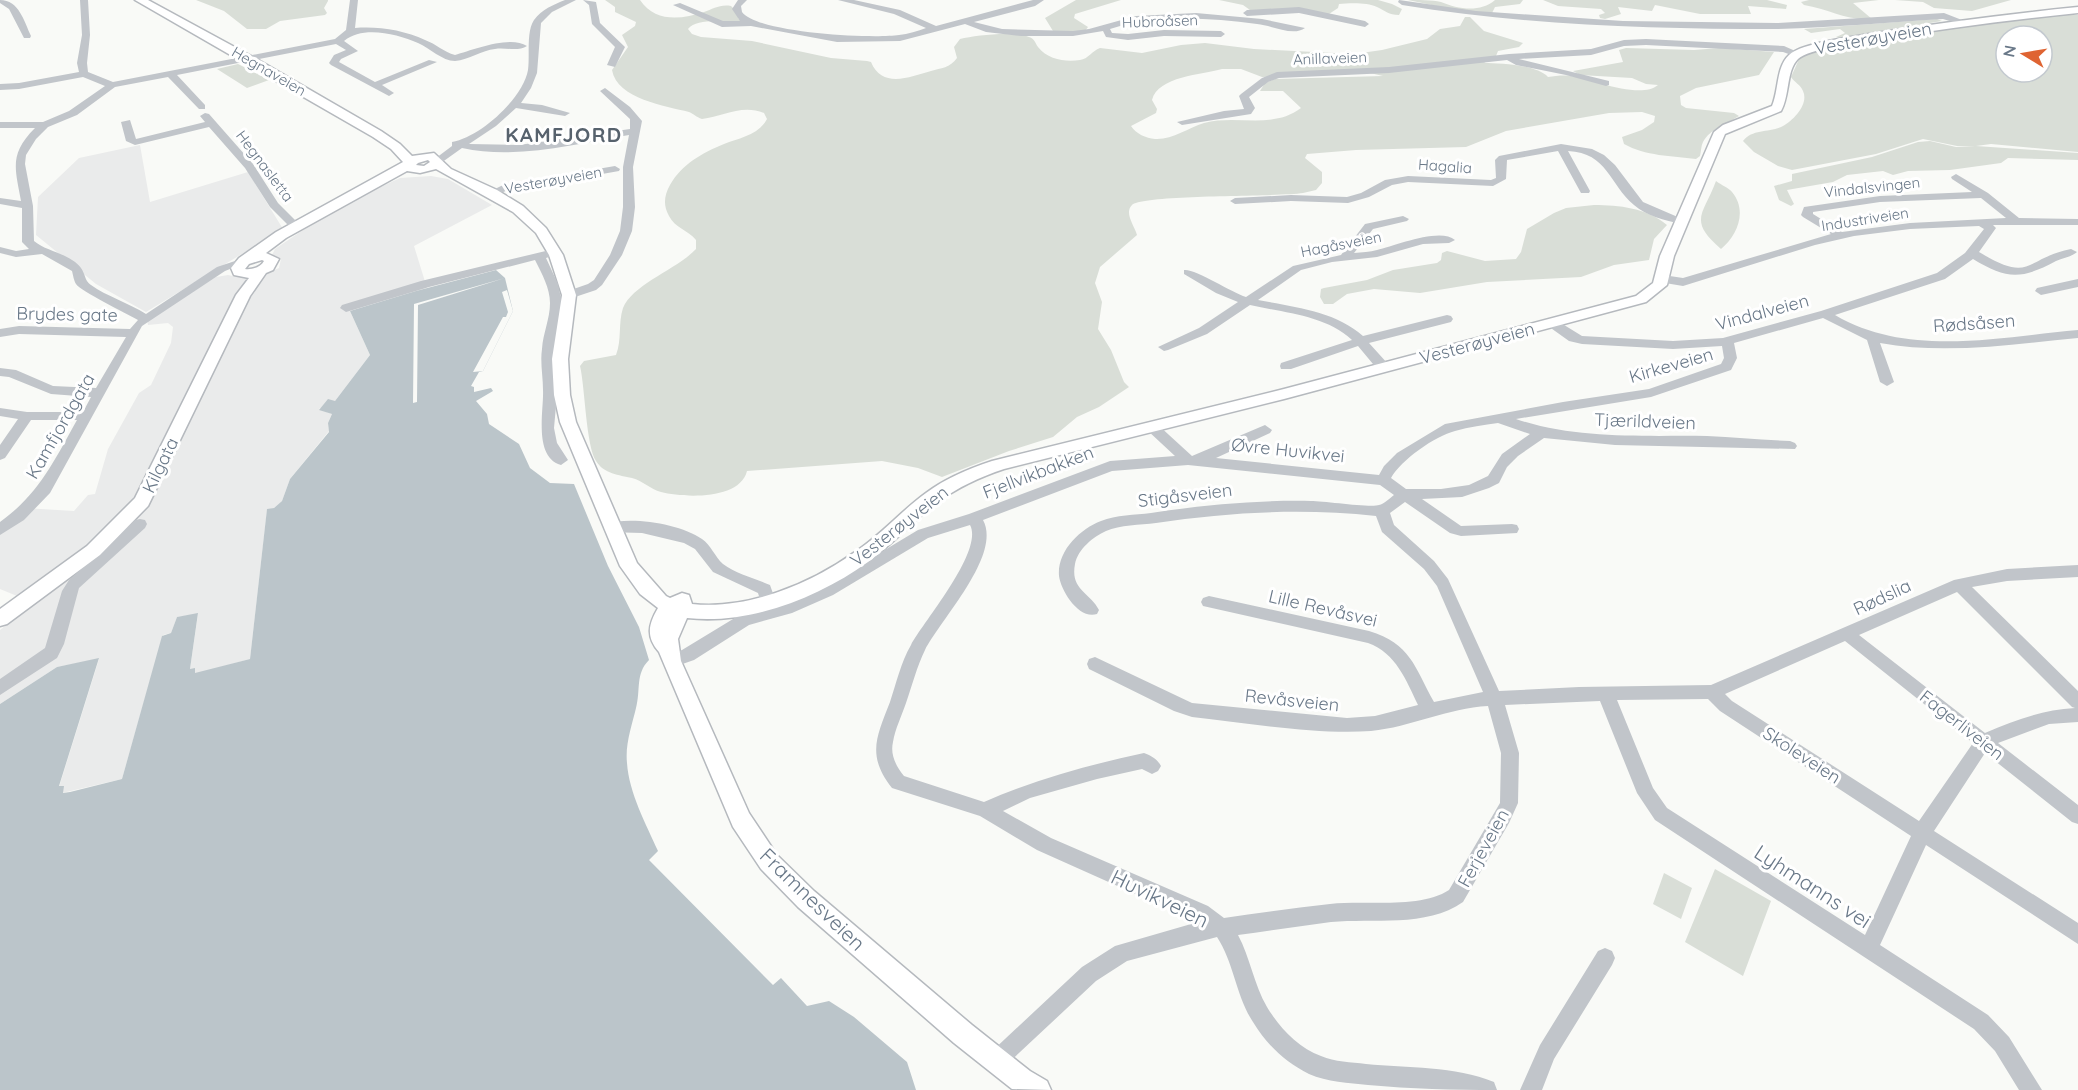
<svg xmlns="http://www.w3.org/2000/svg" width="2078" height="1090" viewBox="0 0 2078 1090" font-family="Quicksand,sans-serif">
<rect width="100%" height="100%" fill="#f9faf7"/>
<!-- built -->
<path fill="#eaebeb" d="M140,145L150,202L248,172L283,229L146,312L96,284L36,235L38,197L79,158Z
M431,176L448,179L492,205L414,246L427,288L350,311L370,355L335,401L319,409L332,414L328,423L329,431L290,479L282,501L274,508L267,510L250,659L195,674L190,669L198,614L177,617L171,633L163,635L122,779L62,793L59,787L99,659L57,667L0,704V630L34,603L0,589V525L24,508L74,511L88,495L95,494L108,449L139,393L151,385L171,343L173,327L168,323L148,325L147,319L216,277L228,275L237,277L260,276L279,268L281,259L272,255L275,249L337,207L400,178Z"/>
<!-- green -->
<path fill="#d9ded7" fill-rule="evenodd" d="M196,0H328V1L324,8L327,13L325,15L280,21L266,29H247L224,11Z
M605,0H640C655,22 680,20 704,12C713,9 720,4 731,6L738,13V18L742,22C727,23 698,17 688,29L692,34L701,37L752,41L831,58L867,61L871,62C882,89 910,77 931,71C941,68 950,68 957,58L954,47L960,39C976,35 1014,31 1029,37C1035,39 1035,43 1038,47C1048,60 1066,62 1080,60C1088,59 1092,51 1100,48L1142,53L1181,45L1205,43L1254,49L1354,54L1382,50L1427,39L1440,29L1460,26L1465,17H1470L1484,31L1523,43L1519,47L1498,51L1496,56L1484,63C1500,63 1537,65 1548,77C1555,76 1564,75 1571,76C1592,79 1640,100 1658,85L1646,84L1632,78L1580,75L1573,71L1623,62L1619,50L1626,48L1694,50L1720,48L1774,52L1759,75L1696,88L1680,96L1681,105L1686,108L1734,113L1739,116C1728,123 1710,129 1703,142C1701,146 1701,152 1700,156L1696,159C1672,156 1645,156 1624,144L1622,137L1642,130L1654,122L1655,116L1642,112L1609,113L1506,131L1466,147L1356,150L1307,154L1305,158L1322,172V183L1316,190L1303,193C1278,197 1142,194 1132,205C1124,213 1134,225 1137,235L1100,267L1095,283L1102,302L1098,329L1111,350L1124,382L1129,387L1099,407L1077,417L1053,437L1009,451L942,477L918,468L882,461L747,471C740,500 684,498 661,492C650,489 643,481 632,478C619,475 604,474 596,461C586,446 585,387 580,366L584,361L616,355C622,340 618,323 623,308C633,284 676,270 696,249V240C688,230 675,228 669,216C663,205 664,196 670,185C682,164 702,153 724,144C739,138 759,135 767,119L764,113C741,104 723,117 702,119C696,117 694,114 689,112C666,106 617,99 612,70L628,47L622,35L635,26L636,22L615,12V7ZM1222,69H1241L1262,77L1370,73L1383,76L1275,79L1265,83L1260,91H1283L1301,108C1272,130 1236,114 1204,123C1188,128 1172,140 1155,139C1146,138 1136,134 1131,126L1156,113L1157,109L1152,100C1158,76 1202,75 1222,69Z
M1076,0H1121L1075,14L1074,18L1088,27L1085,31H1053L1045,18Z
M1219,0H1378L1392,4L1402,9L1399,15C1388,15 1386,11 1377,7C1367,2 1349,3 1339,4L1338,8L1329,14L1250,10L1243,5Z
M1408,0C1418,0 1432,0 1441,2C1458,9 1480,13 1495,0H1523L1520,4L1495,7L1492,13L1460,11Z
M1543,0H1767L1787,5L1786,9L1748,6L1751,14H1700L1655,5L1652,11L1618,7L1621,14L1605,19L1600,18L1599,15L1605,13L1601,9L1558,6Z
M1809,0H1879L1853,3L1872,19C1846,21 1829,9 1804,5L1801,2Z
M1895,0H2011L1972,11L1934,8L1923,2Z
M2067,14L2078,15V152L1991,144L1976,146L2078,153V160L2008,158L2001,163L1950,170L1908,171L1893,175L1883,171L1847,175L1833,182L1787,190L1794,204L1791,206L1779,200L1774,186L1792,181V174L1872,157L1918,142L1930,141L1956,147L1975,146H1957L1923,139L1876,154L1792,170L1778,166L1754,152L1743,141C1753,128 1770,133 1783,126C1794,120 1809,104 1803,91C1801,85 1794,82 1791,77L1800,57L1816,50L1969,23ZM2006,36H2042V72H2006Z
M1937,19L1942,21L1839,38L1836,37L1845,33L1840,29L1811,33L1804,29Z
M238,64L269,80L247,88L217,69Z
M1716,181C1721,185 1729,188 1732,192C1748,211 1737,236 1721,249C1687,220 1704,214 1716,181Z
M1594,205C1619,205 1647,208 1667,225L1654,239L1649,260L1614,265L1581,277L1487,282L1420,293L1374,289L1347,294L1333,304H1324L1320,297L1321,289L1324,288L1367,280L1393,270L1437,263L1441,260L1442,253L1447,251L1485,261L1516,259L1521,252L1527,229L1554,213L1566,208Z
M1715,869L1771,901L1743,976L1685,942Z
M1664,873L1692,888L1681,919L1653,904Z"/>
<!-- water -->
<path fill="#bbc5ca" d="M496,270L505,278L513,311L483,371L479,372L471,386L474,387V392L491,388L493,391L476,401L487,414L489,424L519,444L530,468L550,483L574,484L608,566L639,627L649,660C635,674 641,690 636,708C632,725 625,744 627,763C629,793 646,824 658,851L649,860L773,985L781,978L807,1006L829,1001L854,1017L907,1062L916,1090H0V704L57,667L99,658L59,786H64L63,793L70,792L122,779L162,636L171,633L177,617L198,613L190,669L195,668V673L250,659L267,509L274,508L282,501L290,479L329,432L328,423L332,414L319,410L328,399L335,401L370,355L350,311L416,291Z"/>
<!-- pier -->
<path fill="#f9faf7" d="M505,278L418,305L417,402L413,403L414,304Z
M507,290L513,311L483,371L473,372L503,317H506L508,312L502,292Z"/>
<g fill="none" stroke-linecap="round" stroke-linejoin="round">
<!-- major casing -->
<g stroke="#b5b9be" stroke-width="3">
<path id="major" d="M135,0H148L253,57L381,131L400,144L412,156L434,153L451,169L497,190L523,206L546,228L563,255L576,295L568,359L570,395L576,422L637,563L666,596L670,598L682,593L689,595L692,604C748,610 810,584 855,552C881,535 901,511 926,493C946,478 968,469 992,461L1284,389L1636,296L1653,283L1660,256L1714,132L1723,125L1772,106C1779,90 1776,67 1789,55C1802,43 1851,37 1869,34C1938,23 2008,14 2078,7V13C2009,20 1941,29 1873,40C1857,43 1808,49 1798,59C1786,71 1790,95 1781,111L1725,134L1674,256L1667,285L1646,302L1284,399L1004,469C980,477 958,487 938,502C914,520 893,544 868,562C818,598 749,625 687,618L678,639L681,661L749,813L777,855L814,891L972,1025L1030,1071L1047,1081L1051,1090L1012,1089L954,1043L798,907L761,869L733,827L659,652C646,637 648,625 658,608L640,594L620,566L560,422L554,395L552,359L562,295L549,255L536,233L513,212L436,169L420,173L407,171L286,238L266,253L279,259L273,270L266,273L250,296L148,506L100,555L7,624L0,626V609L87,546L135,498L236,295L249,278L234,275L231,268L239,258L276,232L403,162L391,149L373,137ZM428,160L430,162L424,166L416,165L418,163ZM262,260L264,261C261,267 252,270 245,269L249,264Z"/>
</g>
<!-- minor -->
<path fill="#c1c5ca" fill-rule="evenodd" d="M0,0C19,0 24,21 31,36L30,38H24L9,9L0,3Z
M80,0H88L90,35L87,63L88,72L113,82L335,39L346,30L350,0H358L355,28C377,26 404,30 425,40C436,44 444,52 455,55C473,50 510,35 527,46C518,52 505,47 495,49C482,50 469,60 455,61C442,61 430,48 418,43C397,34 363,25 344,41L358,51L341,59L339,62L375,82L429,60L437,62L382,85L394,93L389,96L331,65L329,63L334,55L346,50L336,44L177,75L205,105V109H199L168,77L115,87L77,115L48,127L36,139L26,155L25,164L33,206L34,241C45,250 60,252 72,260C88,270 82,279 91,285C106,296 129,303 146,314L217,267L244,258L250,261L225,271L142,326L50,493L24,520L0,535V522C39,494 54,461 77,420H31L5,458L0,460V445L18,419L0,416V408L27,412H83L91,397L51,394L9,377L0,376V368L16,370L53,386L96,388L126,337L19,334L0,337V329L19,326L130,329L138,320C126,313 80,291 76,284C74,281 73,275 72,271L42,254L16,257L0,253V247L16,251L29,249L22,242V208L0,204V198L21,201C15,168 9,154 35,128H0V122H43L69,111L105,86L83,77L19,89L0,90V84L19,83L79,72L77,63L82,35Z
M565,0H576L552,12L541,23L537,73L531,88L521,103L542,105L570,113L565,116L516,108L496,126L469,144L519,145L630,129V119L600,91L605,88L630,107L642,121L633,167L635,207L632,231L622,255L602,285L596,290L569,299L565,298V292L588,284L594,280L610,255L620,231L623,207V167L629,135C575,144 516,160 462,148L441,163L432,161L452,146V142C481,137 523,98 528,70C530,55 526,32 534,20C542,9 553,5 565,0Z
M583,0L596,2L600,23L625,47L615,67L607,65L615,47L592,24L589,5Z
M738,0H747L741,6L742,12C757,33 872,39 899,35C908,34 918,31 926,28L894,14L838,0H854L900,10L936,26L1033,0H1044L1035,6L974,22L1002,29L1073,31L1089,29L1136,16L1196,13L1262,19L1305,28C1293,37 1271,25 1257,24C1208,18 1158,14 1110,29L1112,33L1128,34L1164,30L1221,31L1225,34L1221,37L1164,36L1128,40L1106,37L1103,31L1073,36H1021L986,32L965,24L900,41L837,42L751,26L722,27L673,5L680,3L723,21H740L732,9Z
M1399,0L1476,11L1623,21L1777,23L1944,13L1967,22L1963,25L1943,19C1888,22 1831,28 1775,29C1650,29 1525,25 1402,5L1398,2Z
M1299,7L1365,21L1369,24L1365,27L1299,13L1247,16L1243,13L1247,10Z
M1646,39L1784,46L1802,54L1797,57L1783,52L1646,45L1624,46L1591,55L1519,59L1609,81V85L1606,86L1566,75L1516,65L1507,60L1389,73L1279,78L1268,82L1249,97L1255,108L1251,114L1182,125L1177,122L1224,111L1244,109L1239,96L1241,94L1262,78L1277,72L1389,67L1509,54L1591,49L1624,40Z
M205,113L209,114L253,164L278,203L299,224V228H291L270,207L245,168L209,127L135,145L126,141L121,122L130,120L136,139L205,122L200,116Z
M1561,144L1592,149L1604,155L1615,165L1643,202L1687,221L1681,224C1665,220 1646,216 1634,205C1609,184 1608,153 1568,151L1590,191L1589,193H1581L1558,151L1507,160L1506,179L1493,186L1408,182L1392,185L1369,197L1348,203L1291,201L1235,204L1230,201L1235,198L1291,195L1347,197L1361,193L1385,180L1408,176L1491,180L1496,178L1495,160L1499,156Z
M615,166L620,169L619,171L506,191L492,196L487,193L503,185Z
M1956,174L1988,193L2019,218L2078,219V225H1993L1996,228L1979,252C2032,284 2023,259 2071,249L2077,252C2071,257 2063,258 2056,261C2021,280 2006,279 1973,259L1945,279L1835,315C1908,358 1998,337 2078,330V338C2012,344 1946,355 1880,343L1894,382L1887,386L1880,382L1867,340L1823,318L1734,343L1737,358L1731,370L1651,397L1516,419C1577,440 1644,435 1707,436C1735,437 1762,440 1790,441L1795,443L1797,446L1795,449L1615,445L1544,438L1518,456L1507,467L1499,483L1489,488L1462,497L1422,499L1461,526L1512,524L1517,525L1519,529L1517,533L1461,536L1450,533L1405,502L1390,513L1394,525L1434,561L1448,579L1499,691L1579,687L1711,685L1954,580L2007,569L2078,565V577L2007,581L1972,587L2078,691V722L2049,724L1998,743L2078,805V824L2072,822L1985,753L1934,831L2078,923V944L1926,845L1880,945L1988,1015L2009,1037L2042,1090H2019L1995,1051L1974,1029L1655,820L1637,793L1600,701L1505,705L1519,753L1518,803L1509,823L1463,902C1426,928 1373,918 1331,922C1300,926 1269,931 1238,935C1250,957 1254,985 1267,1007C1279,1027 1298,1048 1321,1056C1335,1062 1351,1062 1366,1064C1407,1068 1455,1066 1494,1082L1497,1090C1453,1090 1411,1089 1368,1085C1349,1083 1327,1082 1309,1074C1285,1062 1267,1045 1253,1022C1236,996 1234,963 1217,937L1127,961L1096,981L1003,1068L996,1072L989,1068L985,1061L989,1054L1082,967L1115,946L1198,922L1037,850L980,816L892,788C866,755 877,736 890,702C896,684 901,662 911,645C924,621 984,551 970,525L928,538L833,595L792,613L749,625L694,660L671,668L665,666L663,661L665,656L682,650L738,616L767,608L762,606L758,593L713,572L695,549L684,543L642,533L606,532L604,528L606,524C631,516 680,524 702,539C711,545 715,557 723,564C736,574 755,578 770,585L776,602L774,606L823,587L918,530L969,514L1110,461L1175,456L1147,430L1145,427L1147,424H1157L1192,456L1265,425L1272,430L1270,433L1216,458L1379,475L1384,466L1397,453L1445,424L1563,402L1649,389L1721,364L1724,358L1722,346L1673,349L1582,344L1569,341L1548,326L1546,323L1548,320H1556L1582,336L1673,341L1723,338L1821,311L1937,273L1965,253L1984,229L1979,226L1910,229L1854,236L1815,245L1683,286L1659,282L1657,279L1663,275L1683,278L1831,234L1803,217L1801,215L1804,207L1880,196L1972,192L1952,179L1951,177ZM1981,198L2006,218L1910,223L1842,232L1813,214V212L1880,202ZM1498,423L1530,434L1502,454L1488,476L1469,485L1441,489H1406L1391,478C1401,460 1435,436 1455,431C1469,427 1484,425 1498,423ZM1188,465L1380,485L1394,495C1390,498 1384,504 1379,505C1371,508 1324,501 1311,501C1257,500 1204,505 1151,513C1135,515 1116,515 1101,521C1080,529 1057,551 1059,576C1061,591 1079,620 1097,614L1099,610C1090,592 1070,590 1075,564C1078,549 1093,537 1106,531C1120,525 1140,525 1156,523C1229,512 1302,508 1376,516L1382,532L1424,569L1437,586L1483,692L1434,702C1414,666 1411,644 1369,631L1209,596L1203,598L1201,602L1203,606L1368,643C1396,653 1406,680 1418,705L1375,716L1347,718L1192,703L1095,657L1089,659L1087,664L1089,669L1174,711L1192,717C1248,723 1317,735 1371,731C1411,727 1448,708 1488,706L1501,753L1500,803L1449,890C1421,909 1364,900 1330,904C1295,908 1259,913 1224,918L1208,906L1051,838L1003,811L1030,798L1097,779L1142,769L1152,774L1158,771L1161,766C1157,759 1152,756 1144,753C1089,765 1036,779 984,802L904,776C896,766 890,755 893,742C895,729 902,715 906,703C912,686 917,666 925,650C941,619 1002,555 983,520L1112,471ZM1957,592L2072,707L2075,708C2042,710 2015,720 1985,733L1859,635ZM1845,641L1973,743L1919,821L1732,701L1725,694ZM1708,699L1720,711L1911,836L1865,935L1667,808L1653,788L1617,700Z
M1403,216L1409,219L1407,221L1373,229L1354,253C1362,252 1370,252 1377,250C1395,246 1440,227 1455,240L1449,243L1423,244L1377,257L1332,262L1301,270L1258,300C1294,307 1335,311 1363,336L1447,315L1451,316L1453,319L1451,322L1369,343L1388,364L1389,367L1388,370H1378L1358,346L1291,369H1281L1280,366L1281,363L1352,340C1325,315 1284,313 1250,305L1207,334L1168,350L1164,351L1158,347L1199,328L1238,302L1216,293L1184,274V270C1194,268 1231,292 1246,297L1293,266L1341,255L1365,224Z
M554,249L560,252L558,254L546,258L558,284L562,303L554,349L557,395L554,428L557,443L568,460L561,465C533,457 544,410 543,390C543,376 540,362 542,349C543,333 550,319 550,303C550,288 542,274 535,260L429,287L346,312L340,308L342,305L421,281Z
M2078,279V287L2041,295L2035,291L2037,288Z
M140,519L145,520L147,524L145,528L79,588L64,644L57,658L0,695V679L45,648L62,591L69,580L135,520Z
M1605,948L1612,951L1615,958L1612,965L1554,1059L1542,1090H1520L1540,1045L1598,951Z"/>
<!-- major -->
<use href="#major" fill="#fff" fill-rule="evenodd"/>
</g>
<g text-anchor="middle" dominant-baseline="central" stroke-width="6" stroke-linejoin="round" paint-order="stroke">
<!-- far-street labels -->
<g font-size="15" fill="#697888" stroke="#fff">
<text transform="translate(1160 21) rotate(-2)">Hubroåsen</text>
<text transform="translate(1330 58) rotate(-2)">Anillaveien</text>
<text transform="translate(269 71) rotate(30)">Hegnaveien</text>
<text transform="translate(265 166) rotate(53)">Hegnasletta</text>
<text transform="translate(1445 166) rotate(4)">Hagalia</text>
<text transform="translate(553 180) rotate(-10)">Vesterøyveien</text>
<text transform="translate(1872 187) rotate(-6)">Vindalsvingen</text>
<text transform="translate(1865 219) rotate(-9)">Industriveien</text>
<text transform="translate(1341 244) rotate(-11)">Hagåsveien</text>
</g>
<!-- street labels -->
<g font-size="18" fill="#697888" stroke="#fff">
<text transform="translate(1873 38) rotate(-10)">Vesterøyveien</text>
<text transform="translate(1762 312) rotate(-15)">Vindalveien</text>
<text transform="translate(67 314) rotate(1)">Brydes gate</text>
<text transform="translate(1974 323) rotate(-4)">Rødsåsen</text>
<text transform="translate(1477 343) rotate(-15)">Vesterøyveien</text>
<text transform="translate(1671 365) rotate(-16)">Kirkeveien</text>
<text transform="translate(1645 421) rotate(2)">Tjærildveien</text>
<text transform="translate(60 426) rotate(-60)">Kamfjordgata</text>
<text transform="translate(1288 450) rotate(6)">Øvre Huvikvei</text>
<text transform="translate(160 465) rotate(-64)">Kilgata</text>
<text transform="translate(1038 472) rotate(-21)">Fjellvikbakken</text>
<text transform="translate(1185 495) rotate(-7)">Stigåsveien</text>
<text transform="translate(899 526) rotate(-38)">Vesterøyveien</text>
<text transform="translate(1882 597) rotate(-25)">Rødslia</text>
<text transform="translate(1323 608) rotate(13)">Lille Revåsvei</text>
<text transform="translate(1292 700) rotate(6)">Revåsveien</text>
<text transform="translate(1962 725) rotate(38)">Fagerliveien</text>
<text transform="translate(1802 755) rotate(33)">Skoleveien</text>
<text transform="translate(1483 848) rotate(-61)">Ferjeveien</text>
</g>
<!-- far-district labels -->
<g font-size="20" font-weight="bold" letter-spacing="1.5" fill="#57626d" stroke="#fff">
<text x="564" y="134">KAMFJORD</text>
</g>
<!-- near-street labels -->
<g font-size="21" fill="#697888" stroke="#fff">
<text transform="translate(1813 886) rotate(33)">Lyhmanns vei</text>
<text transform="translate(1160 898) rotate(26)">Huvikveien</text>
<text transform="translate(813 899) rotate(44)">Framnesveien</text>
</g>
</g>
<!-- north arrow -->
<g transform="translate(2024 54) rotate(281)"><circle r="28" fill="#ffffff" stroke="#c3c9cf" stroke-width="1.5"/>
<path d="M0-4.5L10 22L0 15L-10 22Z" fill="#df6432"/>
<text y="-9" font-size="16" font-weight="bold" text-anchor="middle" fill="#697888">N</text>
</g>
</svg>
